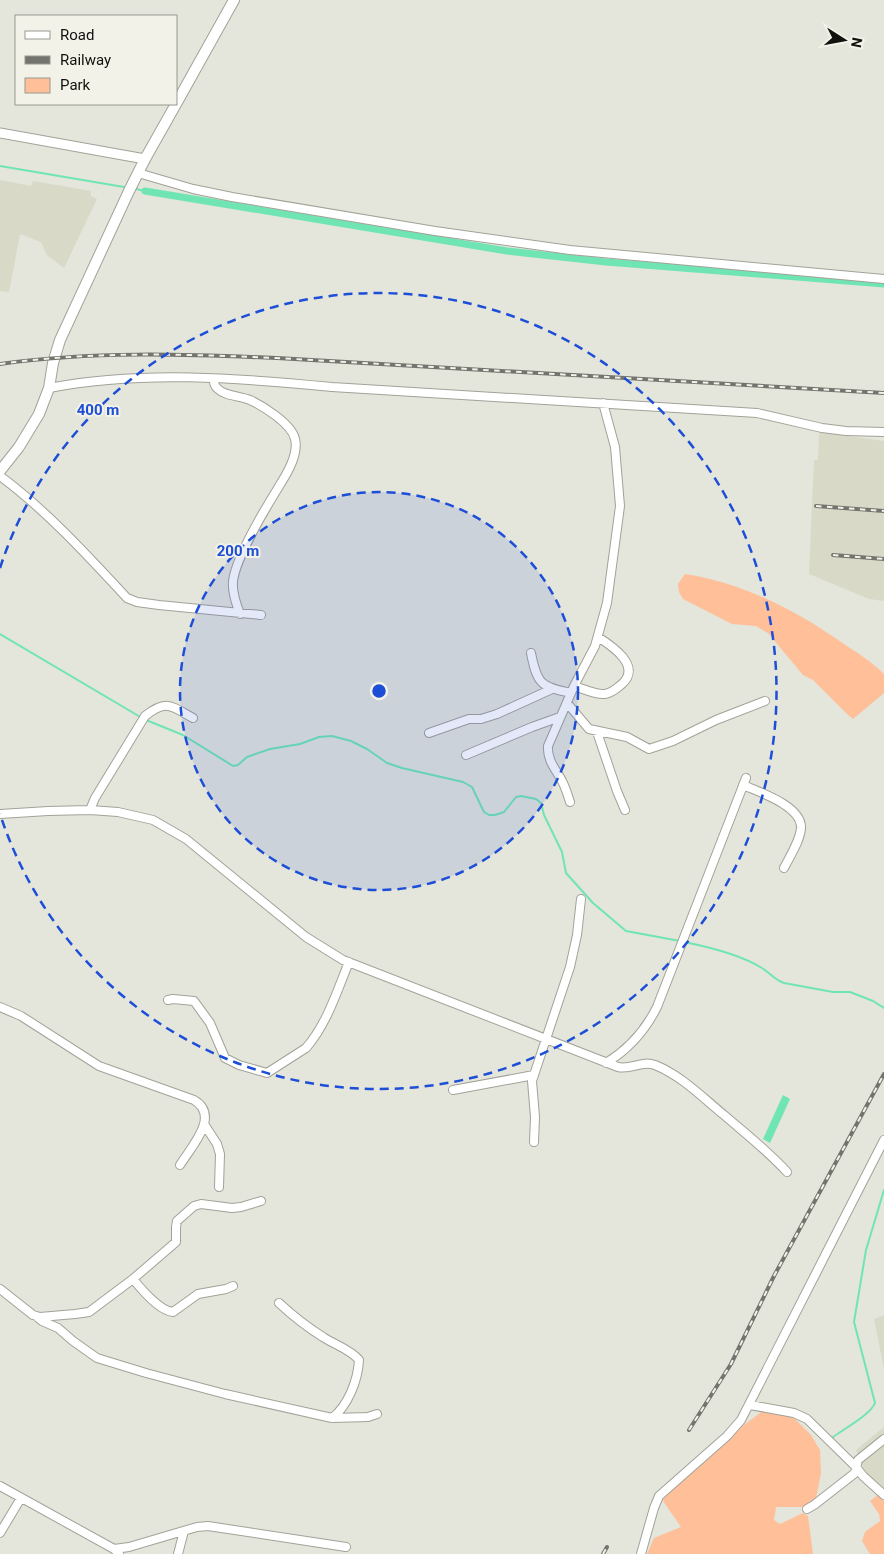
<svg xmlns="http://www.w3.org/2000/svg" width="884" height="1554" viewBox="0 0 884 1554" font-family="Roboto,sans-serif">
<rect width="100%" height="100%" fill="#e4e5db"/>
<!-- built -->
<path fill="#d9d9c8" d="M0,180L31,186L33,181L91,191V196L97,199L64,268L47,255L41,242L20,234L9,292L0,291Z
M819,432L884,441V601L869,599L809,574L814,460H818Z
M884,1315V1369L874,1319Z
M884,1427V1491L865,1473L856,1450Z"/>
<!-- green -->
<path fill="#febf99" d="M685,574C743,583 793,609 841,642C856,652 871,661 884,674V693L853,719L846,713L813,680L803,675L768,633L756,626L732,624L683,599L679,592L678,584Z
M763,1411L778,1413L795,1419L811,1435L820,1450L821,1473L816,1498L812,1503L804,1507H776L774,1520L780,1524L803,1513L808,1516L813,1554H647L654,1538L681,1527L663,1501L666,1494L719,1448L741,1427Z
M878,1495L884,1501V1554H870L862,1541L865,1532L880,1521L879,1514L870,1501Z"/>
<!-- water -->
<path fill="#70e5b4" d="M783,1095L790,1099L770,1143L763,1139Z"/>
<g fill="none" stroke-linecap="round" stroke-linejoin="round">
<!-- stream -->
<path stroke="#70e5b4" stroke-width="2" d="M0,166L124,187
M136,189L145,191
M0,634L142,718
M146,720L183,735L233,766L238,765L247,757L270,749L300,744L319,737L332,736L351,741L367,749L387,763L402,768L463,782L472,787L484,812L489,815H495L504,812L516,797L521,796L536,799L541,803L544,815L562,852L566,873L593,903L626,931L680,941
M684,942C709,947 741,955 762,968C770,973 775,980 784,983L833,992H850L873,1001L884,1008
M833,1437C844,1429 871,1414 875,1403L854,1322L866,1250L884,1190"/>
<!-- canal -->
<path stroke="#70e5b4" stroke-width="7" d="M145,191L507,251L606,262L884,284"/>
<!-- minor casing -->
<g stroke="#a2a299" stroke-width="10">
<path id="minor" d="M138,173L193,189L232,197L435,231L570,250L884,279
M214,379C214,383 214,386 218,389C225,396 240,396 250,400C263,406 292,424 295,439C299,455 286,475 278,488C265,509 236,558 233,581C232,592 236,603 240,614
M49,388C142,370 239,378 332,387L757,413L822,428L846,431L884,432
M0,476C45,509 89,557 127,598L137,602L159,605L261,615
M531,653C537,684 541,687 571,693
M574,686C584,689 595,695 605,694C612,693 617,688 622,684C642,666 612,646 598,637
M567,703L589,729L627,737L649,749L673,741L716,720L765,701
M597,732L617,791L625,810
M429,733L469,719H481L497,714L552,689
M466,755L532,727L560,717
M743,785C759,792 802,806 801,828C800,841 790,856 784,868
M570,802C568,796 566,789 563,783C557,770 547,762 548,746L574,686L595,646L607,603L620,506L615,447L603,403
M90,810L95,798L145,716C167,699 171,706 193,718
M0,814L48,811L90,810L118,812L153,820L186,839L306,937L343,960L618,1067C632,1070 641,1060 655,1065C682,1076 702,1097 724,1115C745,1133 768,1151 787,1172
M168,1000L173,999L194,1001L210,1023L225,1058L239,1065L267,1073L306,1048C327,1024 337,991 349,962
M0,1007L21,1016L99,1066L194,1100C221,1116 191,1147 180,1165
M606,1063C629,1049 645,1031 657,1007L746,778
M453,1090L534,1075
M204,1124L217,1144L220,1154L219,1187
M534,1142L535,1117L532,1081L570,967L577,935L581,899
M133,1279C141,1289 160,1311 173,1312L198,1294L226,1289L233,1286
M0,1289L33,1315L40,1317L75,1314L89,1312L133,1279L176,1242V1227L177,1221L194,1206L201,1204L232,1208L241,1207L261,1201
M279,1303C293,1316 307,1327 323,1337C335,1345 350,1349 359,1360C358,1380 348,1406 332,1418
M36,1316L42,1321L58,1328L73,1341L97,1358L146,1373L225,1394L332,1418L368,1417L377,1414
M750,1405L794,1413L807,1419L856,1467L863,1476L884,1495
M0,1486L114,1549L119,1554
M807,1509L814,1505L855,1473L858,1460L884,1439
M0,1533L21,1498
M114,1549L129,1547L197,1527L208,1526L346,1547
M178,1554L184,1531
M641,1554L654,1508L659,1496L727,1436L741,1420L884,1140"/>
</g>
<!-- tertiary casing -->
<g stroke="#a2a299" stroke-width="11">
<path id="tertiary" d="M0,133L145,159"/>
</g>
<!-- secondary casing -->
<g stroke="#a2a299" stroke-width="12">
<path id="secondary" d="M176,104L234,0
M0,471L19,447L39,414L49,388L53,363L60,340L129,191L145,159L176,104"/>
</g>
<!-- minor -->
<use href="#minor" stroke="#fff" stroke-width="8"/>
<!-- tertiary -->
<use href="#tertiary" stroke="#fff" stroke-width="9"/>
<!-- secondary -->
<use href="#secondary" stroke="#fff" stroke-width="10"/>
<!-- rail casing -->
<g stroke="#74746e" stroke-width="4">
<path id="rail" d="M0,364C92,351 184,354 277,358L884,393
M816,506L884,511
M833,555L884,559
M689,1430L731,1364L774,1276L884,1074
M603,1554L607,1547"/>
</g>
<!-- rail -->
<use href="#rail" stroke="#f2f2e8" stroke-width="2" stroke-dasharray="5.5" stroke-linecap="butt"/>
</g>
<!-- distance rings -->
<circle cx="379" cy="691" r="199" fill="#1d4ed8" fill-opacity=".12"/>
<g fill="none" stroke="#1d4ed8" stroke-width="2.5" stroke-dasharray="9 6">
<circle cx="379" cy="691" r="199"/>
<path d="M0 568A398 398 0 1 1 0 814"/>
</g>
<circle cx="379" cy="691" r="8" fill="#1d4ed8" stroke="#f2f2e8" stroke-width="2.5"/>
<g font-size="15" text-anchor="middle" font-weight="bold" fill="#1d4ed8" stroke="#f2f2e8" stroke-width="4" stroke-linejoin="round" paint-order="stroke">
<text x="98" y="415">400 m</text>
<text x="238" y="556">200 m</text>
</g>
<!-- legend -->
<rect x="15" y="15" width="162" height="90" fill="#f2f2e8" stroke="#989891"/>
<rect x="25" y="31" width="25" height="8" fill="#ffffff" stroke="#989891"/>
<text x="60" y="40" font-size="15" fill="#11110e">Road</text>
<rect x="25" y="56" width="25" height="8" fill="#74746e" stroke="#989891"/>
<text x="60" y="65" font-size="15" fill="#11110e">Railway</text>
<rect x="25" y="78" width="25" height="15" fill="#febf99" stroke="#989891"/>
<text x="60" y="90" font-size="15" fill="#11110e">Park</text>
<!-- north arrow -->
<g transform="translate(844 40) rotate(101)" stroke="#f2f2e8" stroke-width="4" paint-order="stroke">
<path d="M0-4L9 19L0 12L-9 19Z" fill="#11110e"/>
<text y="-8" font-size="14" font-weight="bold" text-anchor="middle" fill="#11110e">N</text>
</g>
</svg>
